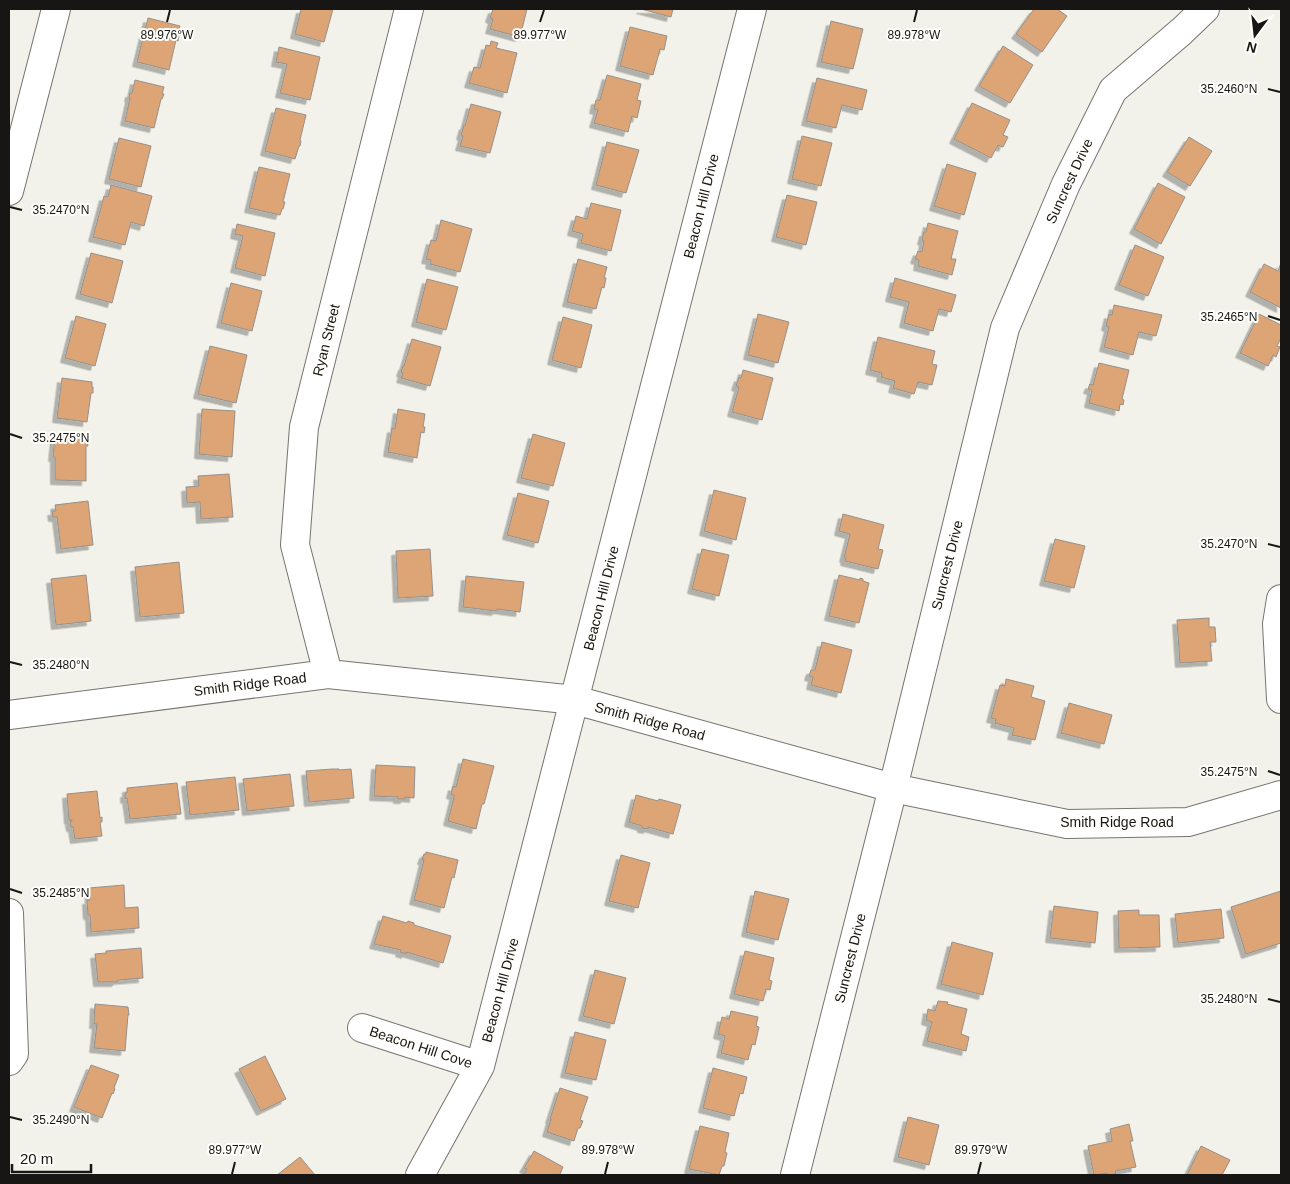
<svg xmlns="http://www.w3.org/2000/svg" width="1290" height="1184" viewBox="0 0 1290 1184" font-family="Arial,sans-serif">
<defs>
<filter id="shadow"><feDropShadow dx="-4.5" dy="4.5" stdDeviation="0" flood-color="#0004"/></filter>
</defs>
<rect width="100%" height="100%" fill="#f2f1ea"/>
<!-- building -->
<path fill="#dda475" stroke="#95908c" filter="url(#shadow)" d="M301,9H333L324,42L295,34Z
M493,9H527L520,37L490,29L493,19L490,18Z
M641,9H673L671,17Z
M1034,9H1057L1067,16L1042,52L1016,34Z
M148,18L180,26L177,35H179L178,41L176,40L169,70L137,62Z
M831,21L863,29L853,69L821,62Z
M630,27L667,36L664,50L660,49L653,75L620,66Z
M491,41L498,43L496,48L517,53L507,93L469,83L474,67L480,68L486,45L490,46Z
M1003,46L1033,65L1010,103L979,86Z
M279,47L320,57L310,100L280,93L287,64L276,62Z
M607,75L641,84L637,100L641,101L637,118L632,116L628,132L594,123L598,110L594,109L596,100H600Z
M817,78L867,90L862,110L842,105L836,128L806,121Z
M135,80L164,87L162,94H164L162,99H161L154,128L125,121L130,98L129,97L130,93H132Z
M972,103L1010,120L1003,135L1008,137L1003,147L998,145L991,158L954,139Z
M471,104L501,112L490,153L460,146L463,136L461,135L464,125L465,126Z
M276,108L306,115L300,140L301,141L300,146H299L295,159L265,151Z
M802,136L832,143L821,186L792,179Z
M1189,137L1212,151L1190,186L1167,172Z
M119,138L151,146L141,187L109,179Z
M607,142L639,150L626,193L596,185Z
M947,164L976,173L964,215L934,206Z
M259,167L290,174L283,202H285L283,209H282L280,215L249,208Z
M1158,183L1185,197L1161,244L1134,229Z
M111,185L152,196L144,226L131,222L125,245L93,237L104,196L108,197Z
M787,195L817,202L806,245L776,237Z
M591,203L621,210L611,251L581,243L583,234L572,231L576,216L587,219Z
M441,220L472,229L460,272L430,264L431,260L426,259L431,240L436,241Z
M928,223L958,231L951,259H956L952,275L918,266L919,260L915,259L918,251L922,252L924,241L922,240L924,232H926Z
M237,224L275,233L265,276L235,268L243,236L235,234Z
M1135,245L1164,257L1148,296L1119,285Z
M91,253L123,261L112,303L80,294Z
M578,259L607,267L604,278H606L604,288L602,287L596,309L567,302Z
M1281,263V308L1250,292L1264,264L1278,271Z
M895,278L956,295L951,312L939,309L933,331L904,323L909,302L890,297Z
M427,279L458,287L446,330L416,322Z
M231,283L262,291L252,331L221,323Z
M1114,305L1162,315L1156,336L1139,332L1133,355L1104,347L1109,327L1106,326L1109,314L1112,315Z
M758,314L789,322L778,363L748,355Z
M1259,314L1281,325V338L1277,346L1280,347L1276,357L1273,355L1268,366L1240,353Z
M76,316L106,324L95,366L65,358Z
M563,317L592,325L581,368L552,360Z
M878,337L935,351L932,364L937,365L932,385L918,382L914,394L893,388L895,381L881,377L882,373L870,370Z
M412,339L441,347L430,386L401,378L403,373L401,372L403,366H404Z
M210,346L247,355L236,403L198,394Z
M1099,363L1129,370L1122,399L1124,400L1123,405L1120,404L1119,411L1089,403L1092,390L1088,389L1090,384L1093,385Z
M743,370L773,378L762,420L732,412L739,387L736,386L739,377L741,378Z
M62,378L92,382V387H93V393H91L87,422L57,418Z
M202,409L235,411L232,457L199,454Z
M398,409L425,414L423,427H425L424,433L421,432L417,458L388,452L392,428L395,429Z
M533,434L565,443L553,486L521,478Z
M55,437H86L88,446H86V481L55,480V457H53Z
M229,474L233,517L201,519L200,502L187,503L186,487L199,486L198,476Z
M714,490L746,498L736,540L704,531Z
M518,493L549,501L538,543L507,535Z
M88,501L93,545L61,549L57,517H53L52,511H56L55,505Z
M843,514L884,525L878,549L883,550L878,569L845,561L846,558H844L850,534L839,531Z
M1055,539L1085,546L1074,588L1044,581Z
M430,549L433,596L398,598L396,551Z
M702,549L729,555L719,596L692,589Z
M179,562L184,613L140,617L135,567Z
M86,575L91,621L56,625L51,579Z
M839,575L860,580V578L863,579V581L869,583L859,623L829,616Z
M466,576L524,582L520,612L497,609L496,611L463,607Z
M1209,618V627H1215L1216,642H1210L1212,661L1180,663L1177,620Z
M822,642L852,650L841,693L811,685L813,677L809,676L811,670H815Z
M1006,679L1034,686L1031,697L1045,701L1035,740L1012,735L1014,728L995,723L996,719L991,718L1000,685L1005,686Z
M1069,703L1112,715L1104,744L1061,733Z
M463,759L494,766L484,804H482L476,829L448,821L454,797V795L451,794L453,786L456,787Z
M376,765L415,767L414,798L405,797V799H398V797L374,796Z
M332,769H339V770L351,769L354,798L309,802L306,771Z
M290,774L294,806L247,811L243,779Z
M235,777L239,810L190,815L186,782Z
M177,783L181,814L130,819L127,798L125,799V793H127V788Z
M97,791L100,818L102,817V822H100L102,836L75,839L73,827H71L70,821H72V820H69L67,794Z
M636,795L658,801L659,799L681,805L673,834L648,827V829L642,828V826L629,822Z
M426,852L458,860L454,878L452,877L444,908L414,900L424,860H422L424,854H426Z
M621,855L650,863L638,908L609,901Z
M124,885L125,908L138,907L139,928L91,932L90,915H88L87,900H90L89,888Z
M755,891L789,899L778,940L746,932Z
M1281,891V943L1246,954L1231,907Z
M1054,906L1098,912L1095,943L1050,938Z
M1221,909L1224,938L1178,943L1175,914Z
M1139,910V915H1159L1160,947L1119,948L1118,911Z
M383,916L407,923L408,921L414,923V925L451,936L443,963L406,952V954L400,952L401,950L374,944Z
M952,942L993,953L983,995L941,984Z
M141,948L143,978L118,980L116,982H98L95,954L106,953V951Z
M745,951L774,958L769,980L772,981L770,990L766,989L763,1001L734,994Z
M595,970L626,978L614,1024L583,1016Z
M938,1001L948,1002L947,1004L967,1009L961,1034L969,1037L966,1051L927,1041L932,1022L926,1020L928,1009L935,1011Z
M95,1004L128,1007L129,1015H128L125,1051L94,1048L97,1024H94Z
M731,1011L758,1017L756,1026L759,1027L755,1045L752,1044L748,1060L721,1053L725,1036L718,1034L722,1017L729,1019Z
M575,1032L606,1040L596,1080L565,1073Z
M265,1056L286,1099L261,1111L239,1069Z
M91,1065L119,1075L114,1088L115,1089L113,1094L112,1093L102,1118L74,1107Z
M713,1068L747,1077L743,1094L740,1093L734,1116L703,1108Z
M560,1088L588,1097L580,1120L583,1121L580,1128H578L574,1141L547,1132L551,1119H550Z
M908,1117L939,1125L929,1165L898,1157Z
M1129,1124L1133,1141H1130L1136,1167L1115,1171L1116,1174L1107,1175V1173L1094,1175L1088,1146L1112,1141L1110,1129Z
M700,1126L729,1133L725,1152L727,1153L724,1166H722L719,1175L689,1169Z
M1201,1146L1230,1160L1222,1175H1187Z
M534,1151L563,1167L560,1174L559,1175H523L527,1169L524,1168Z
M300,1157L315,1175H277Z"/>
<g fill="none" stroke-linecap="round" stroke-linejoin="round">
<!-- minor casing -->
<g stroke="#76746e" stroke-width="30">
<path id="minor" d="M9,191L56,9
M1281,599L1277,624L1281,699
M328,674L295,545L304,427L409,9
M9,715L328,674L575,700L893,788L1067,824L1188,822L1281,795
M9,913L14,1054L9,1061
M362,1028L480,1066
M420,1175L480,1066L752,9
M795,1175L893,788L1005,328L1066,184L1113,90L1182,31L1205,9"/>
</g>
<!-- minor -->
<use href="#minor" stroke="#fff" stroke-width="28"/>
</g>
<!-- ticks -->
<path fill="none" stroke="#171614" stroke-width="2" d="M167,22L170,10M540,22L544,10M914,22L917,10M1268,89L1280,92M10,207L22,210M1268,316L1280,320M10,434L22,438M1268,544L1280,547M10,662L22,665M1268,771L1280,775M10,889L22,893M1268,999L1280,1002M10,1117L22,1120M232,1174L235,1162M605,1174L608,1162M978,1174L981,1162"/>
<g text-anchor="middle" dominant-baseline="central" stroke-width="4" stroke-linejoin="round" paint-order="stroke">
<!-- street labels -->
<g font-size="14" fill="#171614" stroke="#fffefa">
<text transform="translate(1069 181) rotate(-65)">Suncrest Drive</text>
<text transform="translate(701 206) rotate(-76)">Beacon Hill Drive</text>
<text transform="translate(326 340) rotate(-76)">Ryan Street</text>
<text transform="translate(947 565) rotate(-76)">Suncrest Drive</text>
<text transform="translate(601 598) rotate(-76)">Beacon Hill Drive</text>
<text transform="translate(250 684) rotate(-7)">Smith Ridge Road</text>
<text transform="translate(650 721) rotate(15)">Smith Ridge Road</text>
<text x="1117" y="822">Smith Ridge Road</text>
<text transform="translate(850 958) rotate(-76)">Suncrest Drive</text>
<text transform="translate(500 990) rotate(-75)">Beacon Hill Drive</text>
<text transform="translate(421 1047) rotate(18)">Beacon Hill Cove</text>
</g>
</g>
<g font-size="12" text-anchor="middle" fill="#171614" stroke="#fffefa" stroke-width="4" stroke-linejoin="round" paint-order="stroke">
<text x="167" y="39">89.976°W</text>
<text x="540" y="39">89.977°W</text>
<text x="914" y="39">89.978°W</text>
<text x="1229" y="93">35.2460°N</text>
<text x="61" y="214">35.2470°N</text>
<text x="1229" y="321">35.2465°N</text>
<text x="61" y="442">35.2475°N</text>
<text x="1229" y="548">35.2470°N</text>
<text x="61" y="669">35.2480°N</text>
<text x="1229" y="776">35.2475°N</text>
<text x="61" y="897">35.2485°N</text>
<text x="1229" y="1003">35.2480°N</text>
<text x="61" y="1124">35.2490°N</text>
<text x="235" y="1154">89.977°W</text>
<text x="608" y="1154">89.978°W</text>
<text x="981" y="1154">89.979°W</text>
</g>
<!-- border -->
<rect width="1290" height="1184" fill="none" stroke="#171614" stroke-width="20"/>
<!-- north arrow -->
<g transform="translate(1255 35) rotate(195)" stroke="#fffefa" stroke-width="4" paint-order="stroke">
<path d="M0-4L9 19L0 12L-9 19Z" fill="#171614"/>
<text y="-8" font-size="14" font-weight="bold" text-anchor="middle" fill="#171614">N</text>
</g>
<!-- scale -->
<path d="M12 1164v8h79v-8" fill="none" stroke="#171614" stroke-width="2.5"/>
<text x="20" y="1164" font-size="15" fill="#171614" stroke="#fffefa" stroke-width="4" paint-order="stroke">20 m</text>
</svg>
